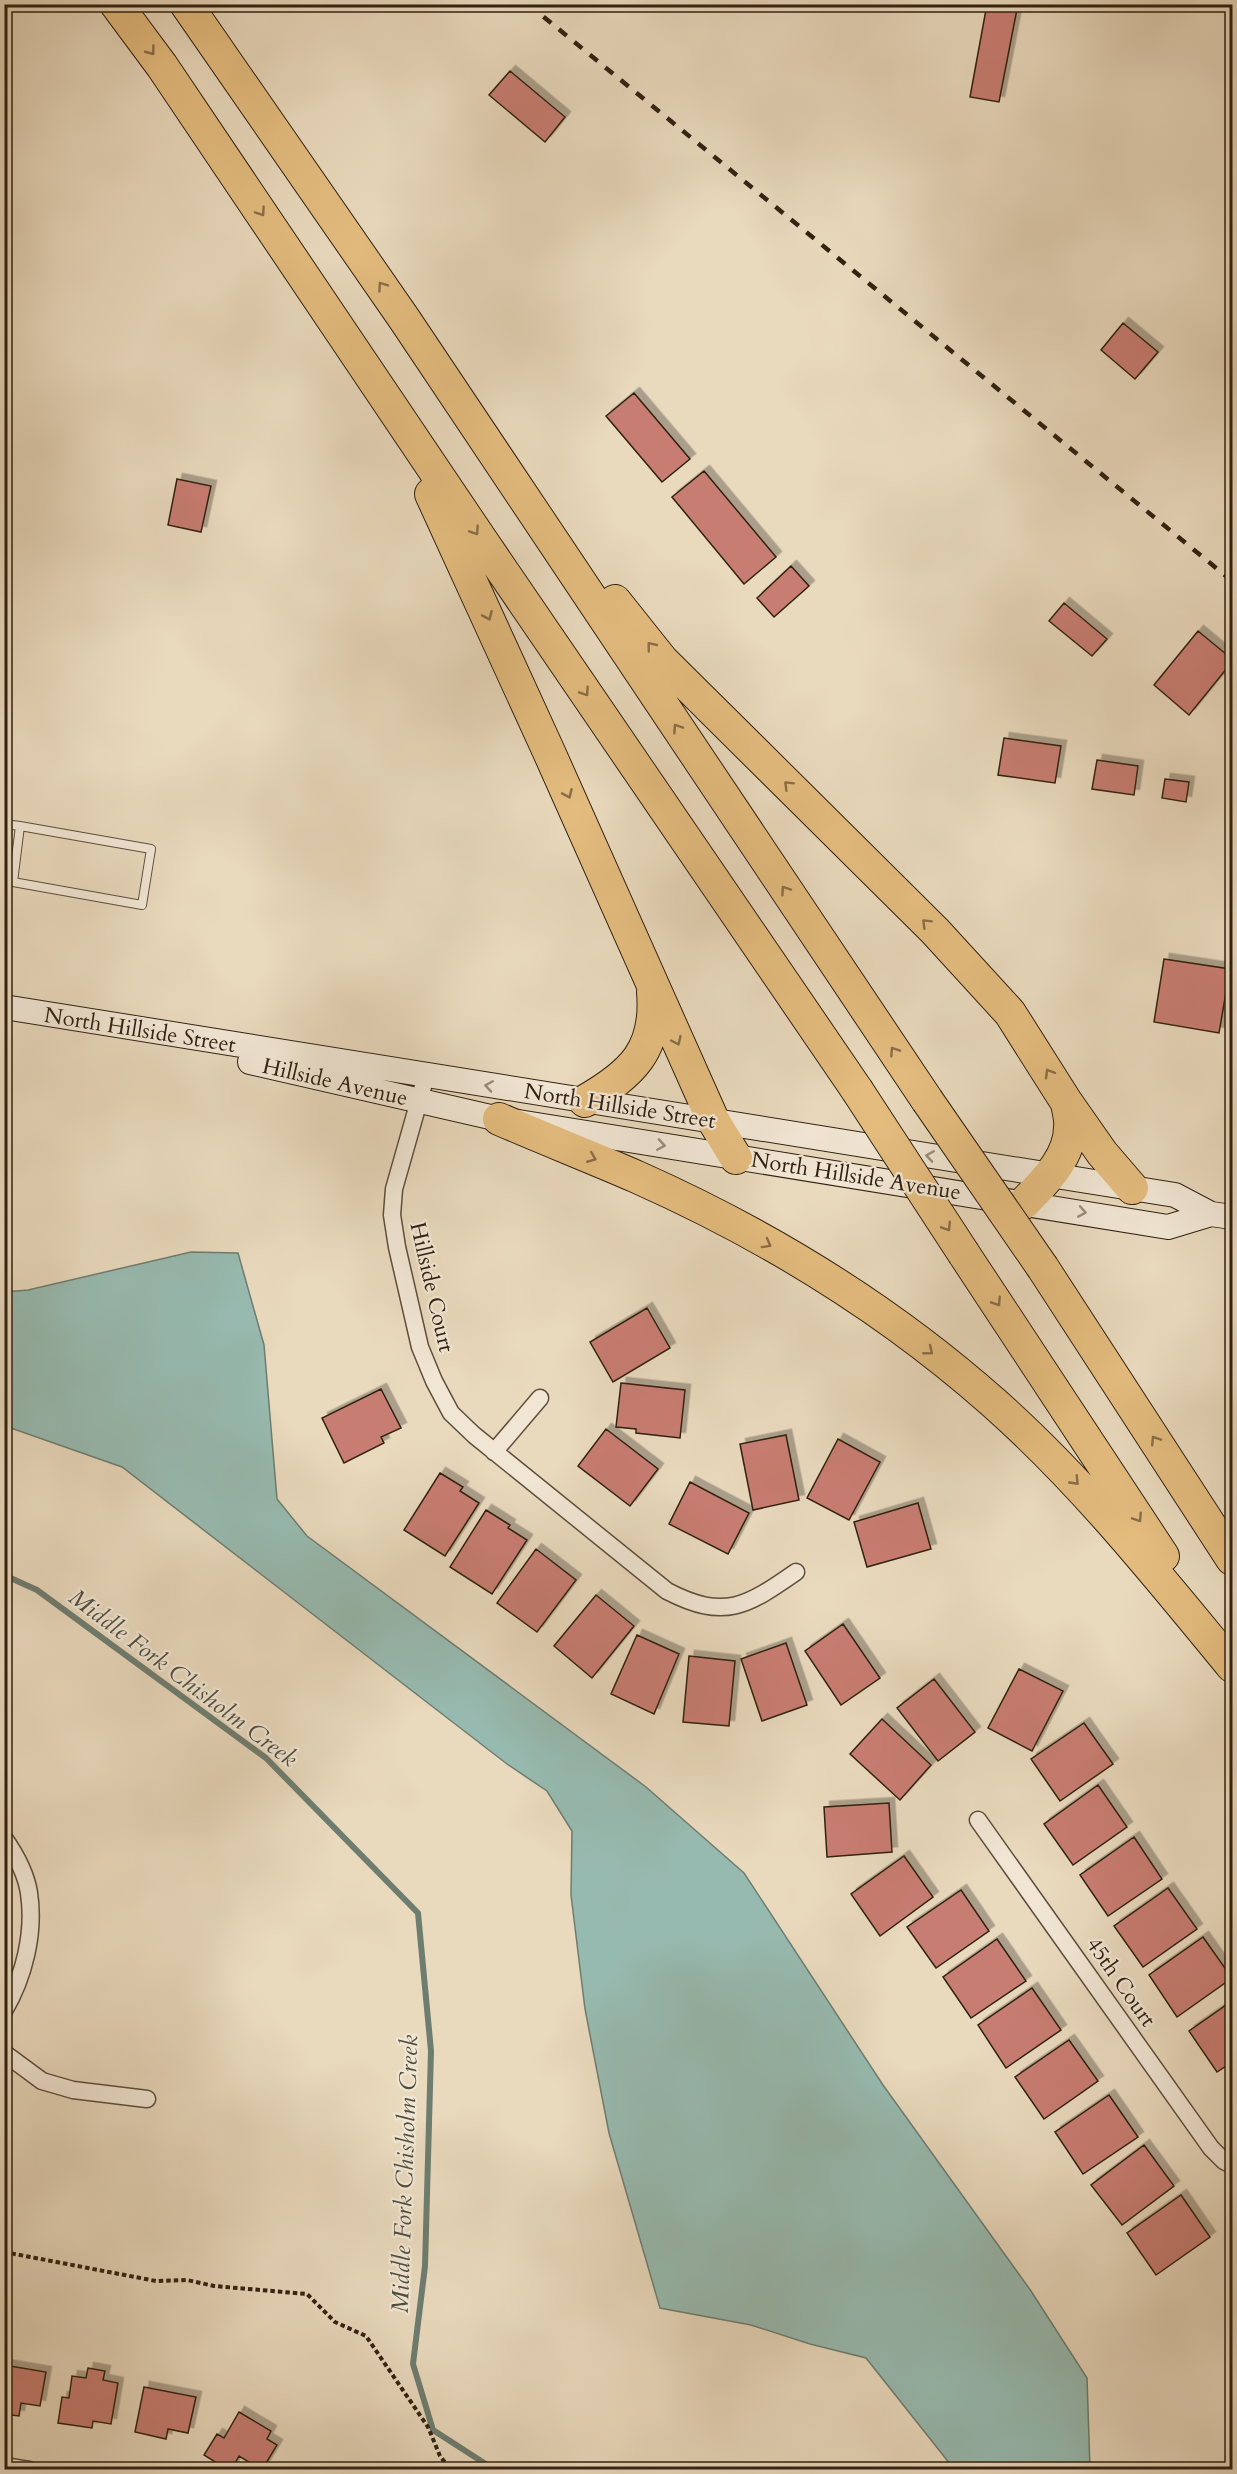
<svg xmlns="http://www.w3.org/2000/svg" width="1237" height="2474" viewBox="0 0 1237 2474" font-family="Cardo,serif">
<defs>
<filter id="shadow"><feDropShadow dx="5.5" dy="-5.5" stdDeviation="0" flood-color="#0004"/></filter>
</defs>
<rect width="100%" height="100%" fill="#e9d9bd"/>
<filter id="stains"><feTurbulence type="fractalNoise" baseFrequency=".00333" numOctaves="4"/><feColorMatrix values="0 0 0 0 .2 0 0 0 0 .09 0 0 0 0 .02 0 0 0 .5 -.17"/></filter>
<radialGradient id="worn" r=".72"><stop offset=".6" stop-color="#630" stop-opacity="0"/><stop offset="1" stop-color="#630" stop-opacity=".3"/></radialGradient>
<!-- water -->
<path fill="#97bab0" stroke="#6e7d70" stroke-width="1.5" d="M191,1252L238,1253L264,1345L277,1499L307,1536L646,1787L744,1873L883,2085L1031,2291L1087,2378L1090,2469H954L866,2358L810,2344L751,2325L660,2308L609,2133L585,2009L571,1895L572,1831L547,1791L507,1764L122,1467L5,1426V1292L28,1290Z"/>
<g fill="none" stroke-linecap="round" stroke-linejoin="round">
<!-- stream -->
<path stroke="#6e7d70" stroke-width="6" d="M4,1575L37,1590L266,1758L418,1913L431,2051L425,2266L413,2364L433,2430L495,2470"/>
</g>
<!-- building -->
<path fill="#c87d72" stroke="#302111" stroke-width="1.5" filter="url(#shadow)" d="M987,4H1018L999,102L970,97Z
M510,71L565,117L545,142L489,95Z
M1123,323L1158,352L1135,379L1101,350Z
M634,393L690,459L662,482L606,416Z
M704,471L776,557L744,584L672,497Z
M177,479L211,486L201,532L168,525Z
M791,566L809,586L774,617L757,598Z
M1064,603L1107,639L1092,656L1049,621Z
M1198,631L1232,659V662L1189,715L1154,685Z
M1004,738L1061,746L1055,783L998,775Z
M1097,760L1138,766L1134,795L1092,789Z
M1165,779L1189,782L1186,802L1162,798Z
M1164,959L1230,969L1219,1033L1154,1022Z
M647,1308L670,1348L613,1382L590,1342Z
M621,1383L685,1390L680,1438L636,1433V1429L616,1427Z
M381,1389L401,1428L381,1437L384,1443L344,1463L322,1418Z
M606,1429L658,1469L630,1506L578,1466Z
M786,1435L799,1500L753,1510L740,1444Z
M838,1439L880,1462L849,1520L807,1498Z
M440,1473L463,1487L460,1491L479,1503L445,1556L404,1530Z
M690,1482L749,1513L728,1554L669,1524Z
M918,1503L931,1549L867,1567L854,1522Z
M486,1510L510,1525L508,1528L527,1540L492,1594L450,1567Z
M536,1549L576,1580L537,1632L497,1603Z
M596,1595L634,1626L592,1678L554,1646Z
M843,1624L880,1678L841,1705L805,1651Z
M637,1635L679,1654L654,1714L611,1694Z
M786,1643L807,1705L762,1721L741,1659Z
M689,1656L735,1661L729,1726L683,1722Z
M1019,1669L1063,1691L1032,1751L988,1728Z
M934,1679L975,1732L938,1761L897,1708Z
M882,1719L931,1765L900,1800L850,1754Z
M1084,1723L1113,1764L1060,1801L1031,1759Z
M1098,1785L1127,1827L1073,1865L1044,1824Z
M889,1803L892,1852L827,1857L824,1807Z
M1134,1837L1162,1879L1108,1916L1080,1875Z
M904,1856L933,1897L880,1936L851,1894Z
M1168,1888L1197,1929L1143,1967L1114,1926Z
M961,1890L989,1931L936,1968L907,1927Z
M1203,1937L1232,1978L1177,2017L1149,1975Z
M997,1939L1026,1981L971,2018L943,1977Z
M1032,1988L1061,2030L1006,2068L978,2025Z
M1232,2001V2062L1217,2072L1189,2031Z
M1069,2040L1098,2081L1044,2119L1015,2077Z
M1109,2095L1138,2137L1083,2174L1055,2132Z
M1144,2145L1174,2186L1122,2225L1091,2185Z
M1181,2195L1210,2237L1156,2275L1127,2233Z
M4,2365L46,2372L40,2406L21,2403L19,2416L4,2414Z
M88,2368L105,2371L103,2380L118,2383L111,2424L93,2421L92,2428L58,2423L62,2397L69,2398L72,2376L86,2378Z
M144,2387L196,2397L188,2433L168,2429L166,2439L135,2432Z
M239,2412L271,2431L267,2439L277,2445L262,2470L239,2456L231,2470H228L204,2455L217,2434L224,2438Z"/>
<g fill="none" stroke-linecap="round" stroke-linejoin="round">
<!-- service casing -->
<g stroke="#5e4f3c" stroke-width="10">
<path id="service" d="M4,824L20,826L151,849L142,905L13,882L20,826"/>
</g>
<!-- minor casing -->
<g stroke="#5e4f3c" stroke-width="19">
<path id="minor" d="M426,1076L394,1189L392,1215L397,1247L420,1347L434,1381L451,1413L474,1435L667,1591C725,1621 747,1606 796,1572
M494,1452L540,1398
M978,1820L1211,2148L1224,2161L1232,2165
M4,1838C16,1855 26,1873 29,1893C35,1933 24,1977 4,2011
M4,2053L42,2081L73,2090L147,2099
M4,2466L29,2470"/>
</g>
<!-- secondary casing -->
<g stroke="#302111" stroke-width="26">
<path id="secondary" d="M4,1007L1175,1195L1211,1214L1232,1217
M250,1062L499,1119L1168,1227L1211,1214"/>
</g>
<!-- motorway casing -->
<g stroke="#302111" stroke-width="34">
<path id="motorway" d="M116,4L162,66L482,541L857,1090
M186,4L405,320L927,1100
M431,494L549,752L713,1120L736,1158
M615,601L662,660L935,931L1010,1013L1067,1103L1102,1153L1132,1188
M585,1101C632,1074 658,1050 653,992
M499,1119C545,1139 591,1157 637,1177C765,1234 889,1310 994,1403C1083,1482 1157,1575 1232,1666
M1024,1203C1044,1182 1070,1158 1070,1127C1071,1119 1068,1110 1067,1103
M964,1254L1163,1556
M1043,1268L1232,1559"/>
</g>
<!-- path -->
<path stroke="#302111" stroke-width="4" stroke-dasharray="4.5 3" stroke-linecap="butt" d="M4,2252L156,2281L187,2280L214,2286L307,2294L335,2322L366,2336L428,2427L440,2456L451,2470"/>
<!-- service -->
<use href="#service" stroke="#f1e6d4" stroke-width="8"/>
<!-- minor -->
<use href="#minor" stroke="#f1e6d4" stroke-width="16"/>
<!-- secondary -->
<use href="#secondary" stroke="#f1e6d4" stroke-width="24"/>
<!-- motorway -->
<use href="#motorway" stroke="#e4bc7e" stroke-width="32"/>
<!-- rail -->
<path stroke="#302111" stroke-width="4.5" stroke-dasharray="10 10" stroke-linecap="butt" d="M528,4L1232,581"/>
<!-- motorway-bridge casing -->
<g stroke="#302111" stroke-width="34" stroke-linecap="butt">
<path id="motorway-bridge" d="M857,1090L964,1254
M927,1100L1043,1268"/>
</g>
<!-- motorway-bridge -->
<use href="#motorway-bridge" stroke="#e4bc7e" stroke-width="32"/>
</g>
<!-- one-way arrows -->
<defs><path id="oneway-chevron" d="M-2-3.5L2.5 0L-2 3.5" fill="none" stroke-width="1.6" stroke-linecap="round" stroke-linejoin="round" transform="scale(1.5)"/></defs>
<g stroke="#8a6e48">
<use href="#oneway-chevron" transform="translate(151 51) rotate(53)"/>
<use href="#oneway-chevron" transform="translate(261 212) rotate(56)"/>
<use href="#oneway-chevron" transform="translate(382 286) rotate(-125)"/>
<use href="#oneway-chevron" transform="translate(475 531) rotate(56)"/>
<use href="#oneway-chevron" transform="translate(488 616) rotate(66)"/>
<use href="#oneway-chevron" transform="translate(651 646) rotate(-129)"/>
<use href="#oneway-chevron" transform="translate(585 692) rotate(56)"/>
<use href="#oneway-chevron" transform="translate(677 728) rotate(-124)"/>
<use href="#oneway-chevron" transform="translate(788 785) rotate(-135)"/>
<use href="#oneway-chevron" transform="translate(568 794) rotate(66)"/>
<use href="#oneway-chevron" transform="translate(785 890) rotate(-124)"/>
<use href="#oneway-chevron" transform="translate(926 923) rotate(-135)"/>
<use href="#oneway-chevron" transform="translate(677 1041) rotate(65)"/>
<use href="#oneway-chevron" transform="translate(894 1051) rotate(-124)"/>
<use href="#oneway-chevron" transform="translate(1049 1073) rotate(-121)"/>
<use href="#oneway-chevron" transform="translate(592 1158) rotate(22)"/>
<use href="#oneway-chevron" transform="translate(947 1227) rotate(57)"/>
<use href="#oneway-chevron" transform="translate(767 1244) rotate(29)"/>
<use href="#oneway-chevron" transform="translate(997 1302) rotate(57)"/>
<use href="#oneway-chevron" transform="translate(929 1351) rotate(39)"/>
<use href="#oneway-chevron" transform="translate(1155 1440) rotate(-123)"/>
<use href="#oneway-chevron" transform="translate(1075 1481) rotate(46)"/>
<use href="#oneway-chevron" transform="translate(1138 1518) rotate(57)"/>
</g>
<g stroke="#9a8d7c">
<use href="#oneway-chevron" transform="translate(489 1086) rotate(-171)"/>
<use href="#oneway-chevron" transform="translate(661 1145) rotate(9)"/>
<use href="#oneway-chevron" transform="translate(930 1156) rotate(-171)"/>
<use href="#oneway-chevron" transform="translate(1082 1212) rotate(10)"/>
</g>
<g text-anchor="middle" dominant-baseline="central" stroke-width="4.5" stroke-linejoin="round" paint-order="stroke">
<!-- street labels -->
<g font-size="22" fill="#302111" stroke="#f1e6d4">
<text transform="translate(140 1030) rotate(9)">North Hillside Street</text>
<text transform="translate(335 1082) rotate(13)">Hillside Avenue</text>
<text transform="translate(620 1106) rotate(9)">North Hillside Street</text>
<text transform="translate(856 1176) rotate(9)">North Hillside Avenue</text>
<text transform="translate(432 1287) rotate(77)">Hillside Court</text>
<text transform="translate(1121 1982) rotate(55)">45th Court</text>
</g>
<!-- water labels -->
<g font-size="24" font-style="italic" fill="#4f4f41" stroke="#f1e6d4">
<text transform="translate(183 1678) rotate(37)">Middle Fork Chisholm Creek</text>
<text transform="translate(405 2174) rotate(-88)">Middle Fork Chisholm Creek</text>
</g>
</g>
<!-- margin -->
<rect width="1237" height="2474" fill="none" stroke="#e9d9bd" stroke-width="24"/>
<rect x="6" y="6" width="1225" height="2462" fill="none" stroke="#302111" stroke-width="3"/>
<rect x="12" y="12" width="1213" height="2450" fill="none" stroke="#302111" stroke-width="1.5"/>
<rect width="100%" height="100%" filter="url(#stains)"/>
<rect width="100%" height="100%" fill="url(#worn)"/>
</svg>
